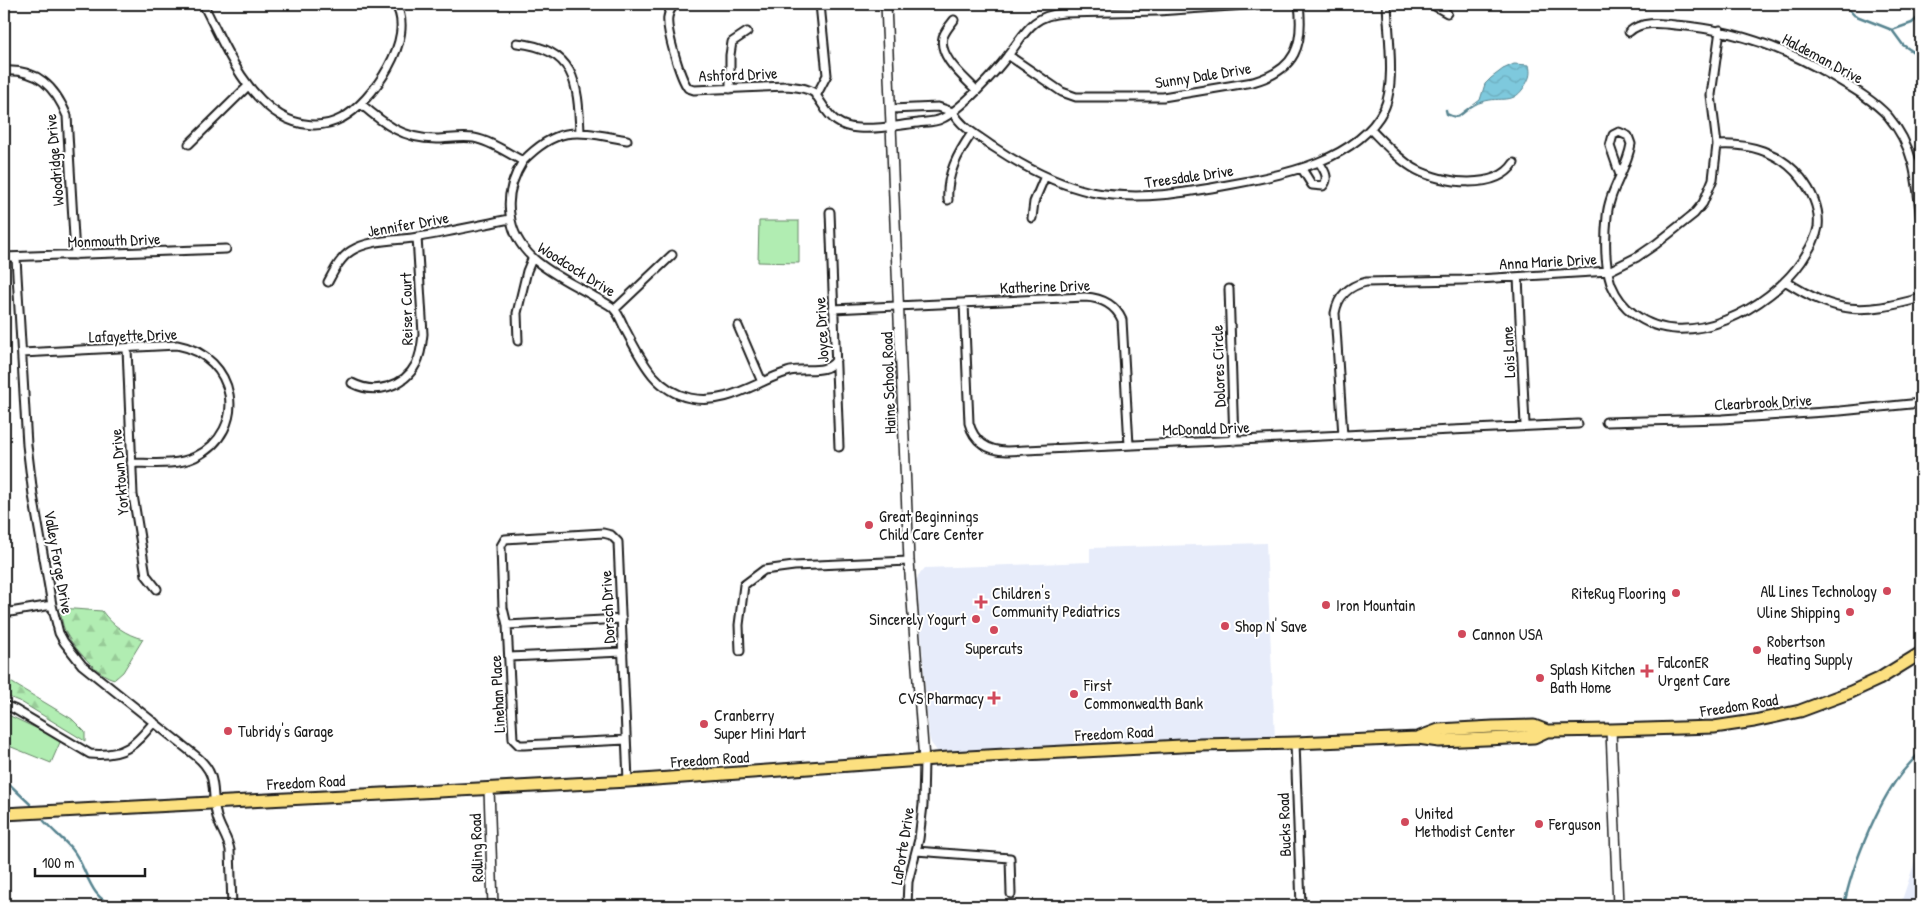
<svg xmlns="http://www.w3.org/2000/svg" width="1925" height="910" viewBox="0 0 1925 910" font-family="'Patrick Hand',sans-serif">
<defs>
<pattern id="forest-firs" width="22" height="20" patternUnits="userSpaceOnUse" patternTransform="scale(1.25)"><rect width="22" height="20" fill="#b1edb2"/><path d="M5 1l3.5 6h-7zM16 11l3.5 6h-7z" fill="#98cb98"/></pattern>
<pattern id="water-waves" width="16" height="10" patternUnits="userSpaceOnUse" patternTransform="scale(1.25)"><rect width="16" height="10" fill="#7ec9dd"/><path d="M0 5q4-4 8 0t8 0" fill="none" stroke="#6cacbd"/></pattern>
</defs>
<rect width="100%" height="100%" fill="#fff"/>
<filter id="ink" filterUnits="userSpaceOnUse"><feTurbulence type="fractalNoise" baseFrequency=".02" numOctaves="2"/><feDisplacementMap in="SourceGraphic" scale="10" xChannelSelector="R" yChannelSelector="G"/><feConvolveMatrix kernelMatrix="1 2 1 2 8 2 1 2 1" color-interpolation-filters="sRGB"/></filter>
<g filter="url(#ink)">
<!-- built -->
<path fill="#e7ecfa" d="M1266,543L1275,739L942,752L937,751L931,743L929,736L917,580L919,575L925,568L1090,562V548Z
M1921,843V906H1900Z"/>
<!-- forest -->
<path fill="url(#forest-firs)" stroke="#668467" d="M60,608L102,611C112,625 126,635 143,639L123,672L115,679C99,677 72,646 65,631C62,623 61,617 60,608Z
M4,678L72,719L85,732V741L21,702L4,695Z"/>
<!-- green -->
<path fill="#b1edb2" stroke="#668467" d="M759,221H799V263L758,262Z
M6,714L61,740L51,763L4,744V718Z"/>
<!-- water -->
<path fill="url(#water-waves)" stroke="#578490" d="M1514,64L1529,65C1531,73 1530,77 1526,84C1513,107 1502,95 1482,102C1477,103 1472,107 1468,109L1480,100L1485,84L1491,78L1503,69Z"/>
<g fill="none" stroke-linecap="round" stroke-linejoin="round">
<!-- stream -->
<path stroke="#578490" stroke-width="2.5" d="M1844,4L1854,15L1892,30L1903,45L1915,53H1921
M1892,30L1912,23L1921,15
M1446,110L1447,114C1459,120 1459,115 1468,109
M4,781H6L30,804
M44,821C53,831 63,839 72,849C88,868 88,898 115,906
M1844,906C1851,868 1877,805 1900,775C1907,766 1914,759 1921,751"/>
<!-- minor casing -->
<g stroke="#1c1c1c" stroke-width="11">
<path id="minor" d="M203,4C223,42 242,92 280,115C298,126 322,129 342,118C371,103 418,37 395,4
M675,4C671,8 669,11 668,17C666,30 680,78 688,88L694,90L787,86C796,87 805,87 813,92C817,95 819,100 822,104C831,119 840,127 858,128C878,130 898,125 918,123C925,122 935,122 941,119C960,111 996,72 1009,54C1026,32 1032,15 1064,13L1158,11L1261,4
M1431,4L1447,13
M954,20C950,25 945,31 943,37C938,57 964,77 976,90
M1629,32C1641,21 1659,23 1675,25C1733,29 1783,47 1832,76C1852,88 1872,99 1888,116C1916,149 1917,183 1921,223
M517,43C575,49 578,82 580,132
M1008,55L1062,92L1076,97H1163L1253,82C1296,70 1304,45 1299,4
M4,71C37,69 55,86 67,116L75,255
M730,89V55L732,42L747,32
M816,96L827,75L820,4
M361,104C384,124 403,139 436,139C448,139 461,136 474,138C491,141 507,153 523,161C513,177 507,195 510,214C515,260 560,276 595,297C601,301 610,304 614,309C619,314 622,323 625,329C641,359 654,390 690,398C726,406 755,382 787,372C803,366 825,376 836,360
M891,109L938,107L953,112
M953,112C962,128 977,135 992,146C1022,166 1055,184 1091,192C1140,201 1185,193 1233,184C1284,175 1358,160 1384,109C1396,84 1388,32 1387,4
M1370,129C1382,141 1401,162 1417,170C1442,183 1496,191 1514,163
M189,144L247,87
M523,161C560,123 580,132 627,140
M1302,169L1312,185L1323,186C1330,178 1324,170 1319,162
M1620,175L1610,146L1613,135L1619,132L1628,136L1631,144C1627,169 1609,191 1607,216C1605,237 1604,263 1611,284C1616,296 1624,307 1634,314C1686,354 1770,308 1802,261C1808,251 1816,240 1818,227C1820,209 1812,192 1801,178C1780,152 1749,143 1717,145
M948,200C946,175 958,153 972,133
M830,212L839,447
M1032,218L1034,202L1045,176
M4,257L226,249
M16,258L27,445L33,495L52,605L59,633L64,642L82,665L196,756C220,776 210,791 217,817C220,829 228,838 230,850L232,906
M1518,277L1525,425
M1785,281C1838,315 1862,314 1921,298
M328,282C334,271 340,258 351,251C370,239 397,241 419,237C449,232 480,225 510,219
M1229,289L1234,441
M964,303L969,423C974,442 988,451 1007,451L1578,424
M615,309L672,255
M833,309L1085,297C1102,298 1115,304 1122,320L1129,445
M738,326L762,382
M518,341L517,313L527,271L532,259
M127,348L133,495L146,575L157,589
M22,353L177,345C237,356 250,430 195,457C176,466 151,463 131,463
M352,383C375,395 404,387 416,364C421,355 422,344 423,334L417,237
M1606,422L1722,419L1840,411L1921,403
M1343,436L1335,313C1338,295 1349,286 1366,282L1462,280L1609,271L1637,257L1656,244L1694,214L1703,203L1713,179L1717,145L1711,95L1720,30
M4,613L52,605
M507,625L622,619
M740,651L739,625L744,585L764,570L794,566L909,561
M509,657L623,652
M4,705L14,709L90,754C124,757 134,746 154,722
M626,740L524,745H519L513,739L507,625L503,608L501,546L505,539L603,533L611,535L618,542L628,781
M1295,743L1301,906
M916,851L1010,858L1011,894
M907,906L908,882L919,839L923,805L924,760"/>
</g>
<!-- tertiary casing -->
<g stroke="#1c1c1c" stroke-width="12">
<path id="tertiary" d="M886,4L909,561L924,760
M1611,730L1618,906
M489,789L493,906"/>
</g>
<!-- primary casing -->
<g stroke="#1c1c1c" stroke-width="15">
<path id="primary" d="M1420,737L1439,730L1493,727L1534,726L1547,731L1611,730L1714,727L1754,721L1800,711L1851,692L1879,679L1921,653
M4,814L628,781L949,758L1201,745L1295,743L1418,738L1439,741L1534,737L1547,731"/>
</g>
<!-- minor -->
<use href="#minor" stroke="#fff" stroke-width="7"/>
<!-- tertiary -->
<use href="#tertiary" stroke="#fff" stroke-width="9"/>
<!-- primary -->
<use href="#primary" stroke="#fce080" stroke-width="11"/>
</g>
</g>
<!-- markers -->
<g fill="#d1495b" stroke="#fff" stroke-width="2">
<circle cx="869" cy="525" r="5"/>
<circle cx="1887" cy="591" r="5"/>
<circle cx="1676" cy="593" r="5"/>
<path d="M978.5 594.5h5v5h5v5h-5v5h-5v-5h-5v-5h5z"/>
<circle cx="1326" cy="605" r="5"/>
<circle cx="1850" cy="612" r="5"/>
<circle cx="976" cy="619" r="5"/>
<circle cx="1225" cy="626" r="5"/>
<circle cx="994" cy="630" r="5"/>
<circle cx="1462" cy="634" r="5"/>
<circle cx="1757" cy="650" r="5"/>
<path d="M1644.5 663.5h5v5h5v5h-5v5h-5v-5h-5v-5h5z"/>
<circle cx="1540" cy="678" r="5"/>
<circle cx="1074" cy="694" r="5"/>
<path d="M991.5 690.5h5v5h5v5h-5v5h-5v-5h-5v-5h5z"/>
<circle cx="704" cy="724" r="5"/>
<circle cx="228" cy="731" r="5"/>
<circle cx="1405" cy="822" r="5"/>
<circle cx="1539" cy="824" r="5"/>
</g>
<g text-anchor="middle" dominant-baseline="central" stroke-width="4" stroke-linejoin="round" paint-order="stroke">
<!-- street labels -->
<g font-size="16" fill="#1c1c1c" stroke="#fff">
<text transform="translate(1823 58) rotate(28)">Haldeman Drive</text>
<text transform="translate(738 74) rotate(-2)">Ashford Drive</text>
<text transform="translate(1203 75) rotate(-9)">Sunny Dale Drive</text>
<text transform="translate(54 160) rotate(-95)">Woodridge Drive</text>
<text transform="translate(1189 176) rotate(-8)">Treesdale Drive</text>
<text transform="translate(408 224) rotate(-10)">Jennifer Drive</text>
<text transform="translate(114 240) rotate(-2)">Monmouth Drive</text>
<text transform="translate(1548 261) rotate(-3)">Anna Marie Drive</text>
<text transform="translate(577 269) rotate(32)">Woodcock Drive</text>
<text transform="translate(1045 286) rotate(-2)">Katherine Drive</text>
<text transform="translate(406 309) rotate(-91)">Reiser Court</text>
<text transform="translate(821 330) rotate(-93)">Joyce Drive</text>
<text transform="translate(133 335) rotate(-2)">Lafayette Drive</text>
<text transform="translate(1508 352) rotate(-93)">Lois Lane</text>
<text transform="translate(1218 366) rotate(-92)">Dolores Circle</text>
<text transform="translate(888 383) rotate(-92)">Haine School Road</text>
<text transform="translate(1763 402) rotate(-3)">Clearbrook Drive</text>
<text transform="translate(1206 428) rotate(-2)">McDonald Drive</text>
<text transform="translate(119 472) rotate(-95)">Yorktown Drive</text>
<text transform="translate(59 562) rotate(80)">Valley Forge Drive</text>
<text transform="translate(607 607) rotate(-93)">Dorsch Drive</text>
<text transform="translate(497 694) rotate(-93)">Linehan Place</text>
<text transform="translate(1739 705) rotate(-9)">Freedom Road</text>
<text transform="translate(1114 733) rotate(-3)">Freedom Road</text>
<text transform="translate(710 759) rotate(-4)">Freedom Road</text>
<text transform="translate(306 782) rotate(-3)">Freedom Road</text>
<text transform="translate(1284 825) rotate(-92)">Bucks Road</text>
<text transform="translate(902 846) rotate(-81)">LaPorte Drive</text>
<text transform="translate(476 848) rotate(-92)">Rolling Road</text>
</g>
<!-- poi labels -->
<g font-size="16" fill="#1c1c1c" stroke="#fff" text-anchor="start">
<text x="879" y="516">Great Beginnings<tspan x="879" dy="18">Child Care Center</tspan></text>
<text x="1877" y="591" text-anchor="end">All Lines Technology</text>
<text x="992" y="593">Children's<tspan x="992" dy="18">Community Pediatrics</tspan></text>
<text x="1666" y="593" text-anchor="end">RiteRug Flooring</text>
<text x="1336" y="605">Iron Mountain</text>
<text x="1840" y="612" text-anchor="end">Uline Shipping</text>
<text x="966" y="619" text-anchor="end">Sincerely Yogurt</text>
<text x="1235" y="626">Shop N' Save</text>
<text x="1472" y="634">Cannon USA</text>
<text x="1767" y="641">Robertson<tspan x="1767" dy="18">Heating Supply</tspan></text>
<text x="994" y="648" text-anchor="middle">Supercuts</text>
<text x="1658" y="662">FalconER<tspan x="1658" dy="18">Urgent Care</tspan></text>
<text x="1550" y="669">Splash Kitchen<tspan x="1550" dy="18">Bath Home</tspan></text>
<text x="1084" y="685">First<tspan x="1084" dy="18">Commonwealth Bank</tspan></text>
<text x="984" y="698" text-anchor="end">CVS Pharmacy</text>
<text x="714" y="715">Cranberry<tspan x="714" dy="18">Super Mini Mart</tspan></text>
<text x="238" y="731">Tubridy's Garage</text>
<text x="1415" y="813">United<tspan x="1415" dy="18">Methodist Center</tspan></text>
<text x="1549" y="824">Ferguson</text>
</g>
</g>
<!-- margin -->
<rect width="1925" height="910" fill="none" stroke="#fff" stroke-width="20"/>
<rect x="10" y="10" width="1905" height="890" fill="none" stroke="#1c1c1c" stroke-width="2" filter="url(#ink)"/>
<!-- scale -->
<path d="M35 868v8h110v-8" fill="none" stroke="#1c1c1c" stroke-width="2.5"/>
<text x="42" y="868" font-size="15" fill="#1c1c1c" stroke="#ffffff" stroke-width="4" paint-order="stroke">100 m</text>
</svg>
